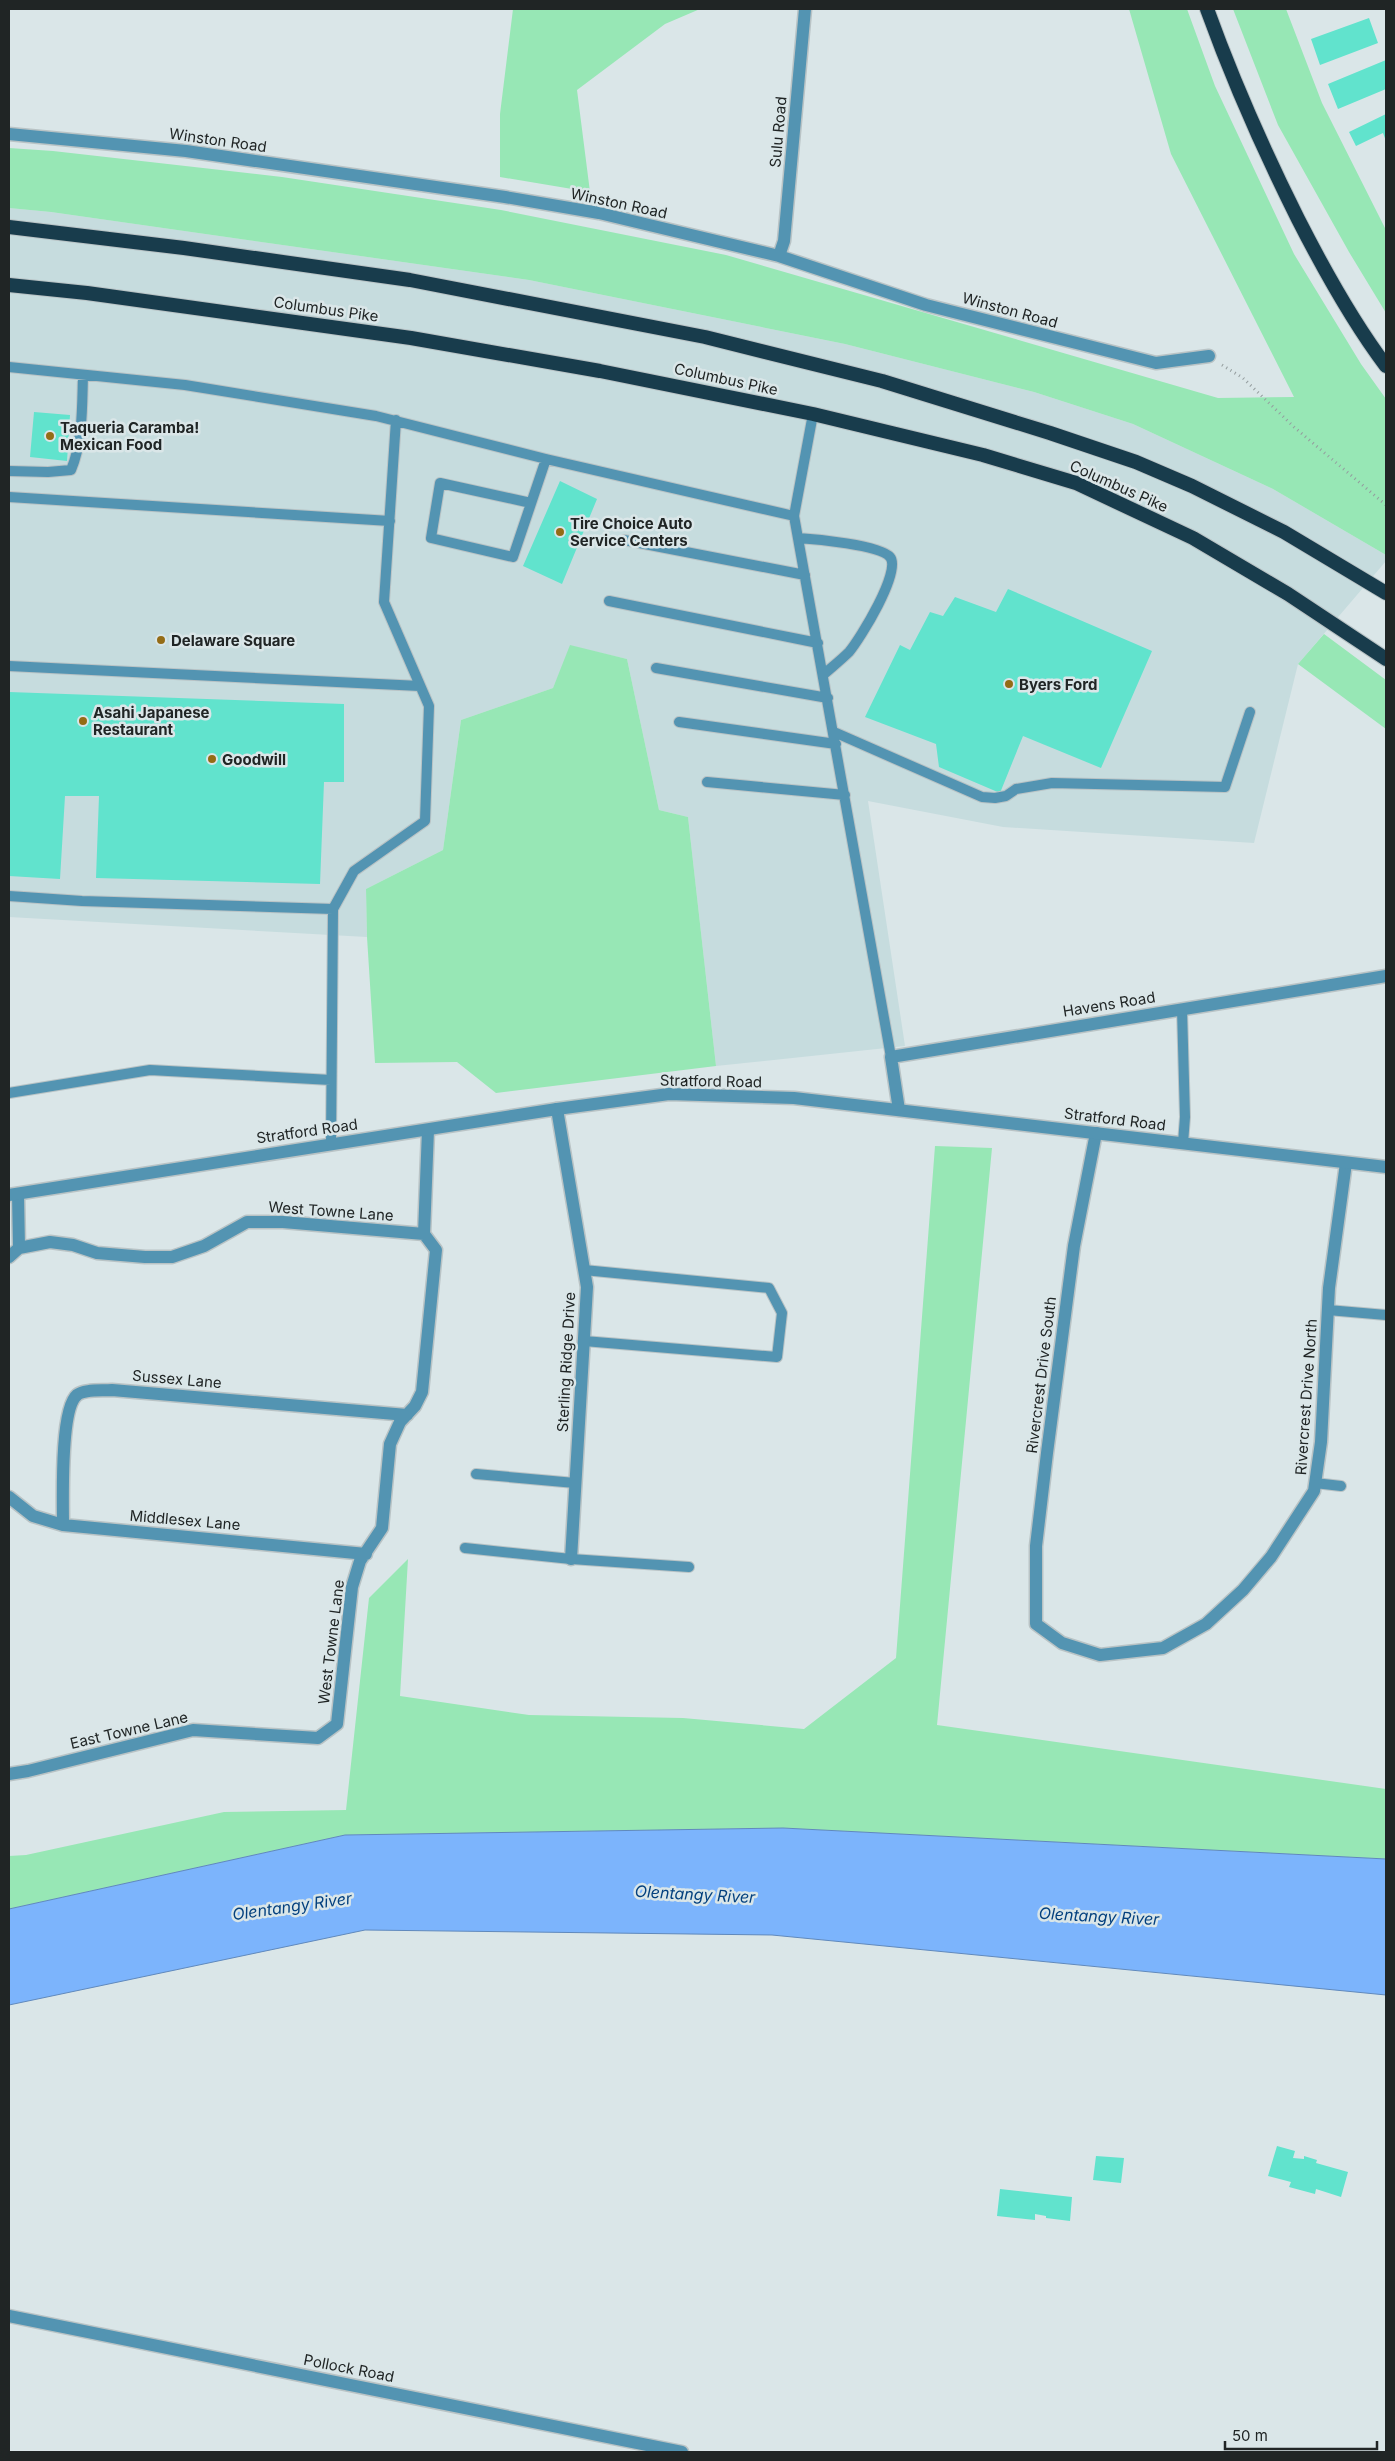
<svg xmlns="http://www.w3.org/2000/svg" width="1395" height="2461" viewBox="0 0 1395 2461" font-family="Inter,sans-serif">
<rect width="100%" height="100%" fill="#dae6e8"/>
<!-- built -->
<path fill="#c6dcde" d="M9,208L51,212L529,280L845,344L1034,392L1133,424L1273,489L1386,555V561L1298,664L1254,843L1003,827L868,801L905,1046L716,1066L688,817L659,810L627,659L571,646L553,688L461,720L443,850L366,889L367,937L9,917Z"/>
<!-- green -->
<path fill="#97e7b5" d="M513,9H700L665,24L577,90L590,192L500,177V114Z
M1129,9H1187L1215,86L1294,254L1361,364L1386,399V555L1273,489L1133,424L1034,392L845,344L529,280L51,212L9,208V148L53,151L282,177L501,210L726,255L1218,398L1294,397L1171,154Z
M1233,9H1286L1322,103L1386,230V313L1349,252L1278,125Z
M1324,634L1386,680V729L1298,664Z
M570,645L627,659L659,810L688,817L716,1066L496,1093L457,1062L375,1063L367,937L366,889L443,850L461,720L553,688Z
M935,1146L992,1148L937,1725L1386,1789V1859L783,1828L345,1835L9,1909V1856L26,1855L224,1812L346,1810L369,1598L408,1559L400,1696L529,1715L683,1718L804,1729L896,1658Z"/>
<!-- water -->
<path fill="#7cb4fc" stroke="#6089bc" d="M783,1828L1386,1859V1995L772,1935L365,1930L9,2005V1909L345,1835Z"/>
<!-- building -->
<path fill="#61e3cd" d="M1369,18L1378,43L1320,65L1311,39Z
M1386,60V89L1338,109L1328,84Z
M1386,114V141L1383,133L1356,146L1349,132Z
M34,412L70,415L67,461L30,457Z
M560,481L597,499L562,584L523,566Z
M1008,589L1152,651L1101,768L1023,736L1000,793L939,767L936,744L865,717L900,645L910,650L930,612L943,616L955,597L996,612Z
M9,692L344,704V782H324L320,884L96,878L99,796H65L60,879L9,876Z
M1277,2146L1295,2151L1293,2158L1304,2159V2156L1317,2160L1316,2163L1348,2172L1341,2197L1316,2189L1315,2194L1289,2187L1291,2182L1268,2176Z
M1096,2156L1124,2158L1121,2183L1093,2180Z
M1000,2189L1072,2197L1070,2221L1046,2218V2216L1035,2214V2220L997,2216Z"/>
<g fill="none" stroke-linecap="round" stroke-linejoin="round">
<!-- service casing -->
<g stroke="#b9c3c5" stroke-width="12">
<path id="service" d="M9,367L185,385L376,416L546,459L794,516L813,414
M9,471L48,472L71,470C83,442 82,406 83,375
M9,497L390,521
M531,503L440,483L431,538L513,557L546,459
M794,516L891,1057
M798,538C815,539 880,545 890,557C902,571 860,639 849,652C841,660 832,667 823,675
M624,540L805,575
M609,601L818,643
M9,666L420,686
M656,668L828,698
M679,722L836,744
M834,732L982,797L995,798L1006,796L1016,789L1052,783L1225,787L1250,712
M707,782L845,795
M9,896L82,901L333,909
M1182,1009L1185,1117L1183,1143
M9,1093L150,1070L331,1080
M331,1144L333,909L354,871L425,821L429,706L384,602L396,420
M1328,1310L1386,1315
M584,1341L777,1357L782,1313L769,1288L584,1270
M476,1474L575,1483
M1315,1483L1341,1486
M465,1548L571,1559L689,1567"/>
</g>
<!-- minor casing -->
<g stroke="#b9c3c5" stroke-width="15">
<path id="minor" d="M9,134L186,151L505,197L599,213L779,256L926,305L1156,363L1209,356
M779,256L784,241L805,9
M557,1109L587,1287L571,1559
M899,1110L891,1057L1386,976
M1096,1133L1074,1246L1047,1453L1036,1546V1624L1062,1643L1100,1655L1163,1648L1206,1624L1243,1590L1271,1557L1314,1491L1321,1442L1329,1288L1346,1163
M18,1194L19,1248
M9,1257L19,1248L50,1242L73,1245L97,1253L145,1257H172L204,1246L247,1222H283L424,1234
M9,1497L33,1516L63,1525L366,1554
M63,1525C63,1500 60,1409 77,1395C84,1389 102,1391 112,1390L407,1415
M9,1774L28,1771L193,1730L318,1738L337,1724L352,1587L360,1561L382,1528L390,1444L400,1422L415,1406L422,1392L436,1250L424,1234L428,1130"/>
</g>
<!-- tertiary casing -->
<g stroke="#b9c3c5" stroke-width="15">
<path id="tertiary" d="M9,1195L557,1109L669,1094L794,1098L1386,1167
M9,2316L682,2452"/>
</g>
<!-- trunk casing -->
<g stroke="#b9c3c5" stroke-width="16">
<path id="trunk" d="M1207,9C1233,81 1264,151 1298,219C1324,270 1352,321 1386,366
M9,227L184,248L410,280L705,337L882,381L1050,433L1136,462L1192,486L1284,532L1386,593
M9,285L87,293L411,338L600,371L813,414L983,455L1076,483L1193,538L1288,594L1386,659"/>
</g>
<!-- path -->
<path stroke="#949d9e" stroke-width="3" stroke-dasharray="1 4" stroke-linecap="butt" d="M1222,365L1243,378L1294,427L1386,505"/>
<!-- service -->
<use href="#service" stroke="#5394b2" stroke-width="10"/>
<!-- minor -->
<use href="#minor" stroke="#5394b2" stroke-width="12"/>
<!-- tertiary -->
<use href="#tertiary" stroke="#5394b2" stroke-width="12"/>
<!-- trunk -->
<use href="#trunk" stroke="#183c4c" stroke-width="14"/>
</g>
<!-- markers -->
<g fill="#946c15" stroke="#dae6e8" stroke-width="2">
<circle cx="50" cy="436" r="5"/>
<circle cx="560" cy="532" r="5"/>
<circle cx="161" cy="640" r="5"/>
<circle cx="1009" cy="684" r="5"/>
<circle cx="83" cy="721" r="5"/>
<circle cx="212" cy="759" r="5"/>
</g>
<g text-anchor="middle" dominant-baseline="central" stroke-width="5" stroke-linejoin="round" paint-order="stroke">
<!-- street labels -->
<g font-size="15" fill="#202525" stroke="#dae6e8">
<text transform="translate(778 132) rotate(-85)">Sulu Road</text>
<text transform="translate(218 140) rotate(8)">Winston Road</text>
<text transform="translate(619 203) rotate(12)">Winston Road</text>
<text transform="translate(326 309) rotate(8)">Columbus Pike</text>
<text transform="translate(1010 310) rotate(15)">Winston Road</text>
<text transform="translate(726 379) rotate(12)">Columbus Pike</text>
<text transform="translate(1119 486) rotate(24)">Columbus Pike</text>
<text transform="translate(1109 1004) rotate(-9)">Havens Road</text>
<text transform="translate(711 1081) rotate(1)">Stratford Road</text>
<text transform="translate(1115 1119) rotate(7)">Stratford Road</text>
<text transform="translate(307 1131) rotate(-8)">Stratford Road</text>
<text transform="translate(331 1211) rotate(4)">West Towne Lane</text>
<text transform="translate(566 1362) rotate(-87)">Sterling Ridge Drive</text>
<text transform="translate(1041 1375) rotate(-83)">Rivercrest Drive South</text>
<text transform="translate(177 1379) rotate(5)">Sussex Lane</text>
<text transform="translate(1306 1397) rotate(-86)">Rivercrest Drive North</text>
<text transform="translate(185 1520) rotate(5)">Middlesex Lane</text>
<text transform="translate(331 1642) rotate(-83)">West Towne Lane</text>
<text transform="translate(129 1730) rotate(-13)">East Towne Lane</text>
<text transform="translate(349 2368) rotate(11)">Pollock Road</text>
</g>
<!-- poi labels -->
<g font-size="15" font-weight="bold" fill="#202525" stroke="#dae6e8" text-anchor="start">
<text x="60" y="427">Taqueria Caramba!<tspan x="60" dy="17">Mexican Food</tspan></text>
<text x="570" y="523">Tire Choice Auto<tspan x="570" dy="17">Service Centers</tspan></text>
<text x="171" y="640">Delaware Square</text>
<text x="1019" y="684">Byers Ford</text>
<text x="93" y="712">Asahi Japanese<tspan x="93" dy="17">Restaurant</tspan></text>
<text x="222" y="759">Goodwill</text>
</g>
<!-- water labels -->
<g font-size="16" font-style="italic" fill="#03407e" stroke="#dae6e8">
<text transform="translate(695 1894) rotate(3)">Olentangy River</text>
<text transform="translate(292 1906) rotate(-8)">Olentangy River</text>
<text transform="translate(1099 1916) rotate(3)">Olentangy River</text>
</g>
</g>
<!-- border -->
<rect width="1395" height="2461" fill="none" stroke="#202525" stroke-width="20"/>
<!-- scale -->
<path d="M1225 2441v8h152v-8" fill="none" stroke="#202525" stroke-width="2.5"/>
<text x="1232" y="2441" font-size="15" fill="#202525" stroke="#dae6e8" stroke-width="4" paint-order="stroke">50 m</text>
</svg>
